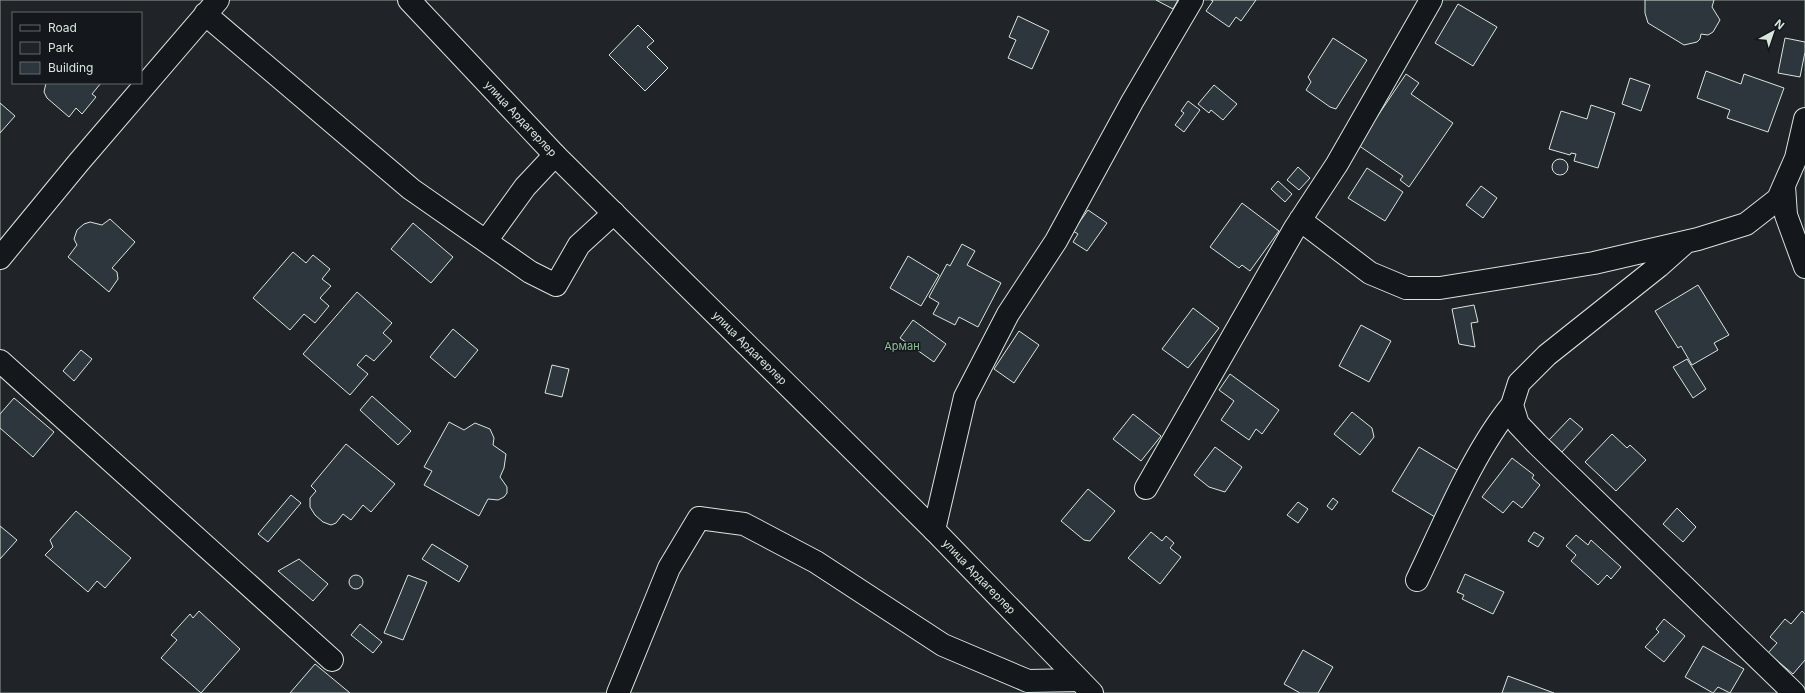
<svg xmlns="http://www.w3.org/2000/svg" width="1805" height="693" viewBox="0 0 1805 693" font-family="Inter,sans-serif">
<rect width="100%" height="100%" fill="#14181c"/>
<!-- green -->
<path fill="#202428" stroke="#939e99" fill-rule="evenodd" d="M0,0H1805V693H0ZM13,13H141V83H13Z"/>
<!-- building -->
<path fill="#2c363c" stroke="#d8e6dc" d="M1156,0H1178L1173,9Z
M1211,0H1256L1241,21L1236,17L1229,27L1206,11L1213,1Z
M1645,0H1714L1712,7L1720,20L1713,32L1708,35L1701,34L1700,39L1697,42L1684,45L1648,23L1645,13Z
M1458,4L1497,27L1473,66L1435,43Z
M1018,16L1049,31L1032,69L1008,58L1016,40L1009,37Z
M638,25L654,41L647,47L668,68L645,91L609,55Z
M1333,38L1367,60L1336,109L1330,107L1306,90L1311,82L1308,77Z
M1785,38L1805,42V52L1800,77L1778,73Z
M1706,71L1741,84L1744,74L1784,88L1768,132L1727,118L1730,110L1697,98Z
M1406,74L1419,83L1411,94L1453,123L1409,187L1400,180L1403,176L1358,145Z
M1630,78L1650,85L1641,111L1622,104Z
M46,83H101L92,94L96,97L82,114L76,108L69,117L47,98L44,92Z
M1214,85L1237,104L1223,120L1211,110L1209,113L1198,104Z
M1188,101L1200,110L1184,132L1175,125L1184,113L1181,111Z
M0,103L15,116L0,133Z
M1591,105L1615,113L1598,168L1574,161L1576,154L1571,153L1570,155L1549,149L1561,111L1587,119Z
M1552 167a8 8 0 1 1 16 0a8 8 0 1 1-16 0Z
M1298,167L1310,178L1299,190L1287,180Z
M1367,168L1403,192L1385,221L1348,198Z
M1278,181L1292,194L1285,202L1271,189Z
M1481,186L1497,198L1483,218L1466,205Z
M1242,203L1279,231L1250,271L1242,265L1239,268L1210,247Z
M1088,210L1107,223L1087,251L1073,242L1078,234L1073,231Z
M110,219L135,242L112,268L117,272L118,279L109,292L68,257L77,245L74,239L77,230L84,224L90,222L102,225Z
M413,223L453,257L431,283L391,249Z
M962,244L975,251L967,265L1001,283L978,327L959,317L955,325L933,314L939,303L929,297L947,264L950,266Z
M293,252L306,263L313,255L330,269L322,279L331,286L320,298L329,306L315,323L304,314L290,330L253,298Z
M908,256L939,275L921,306L890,288Z
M1698,285L1729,335L1714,343L1718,350L1692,365L1681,346L1678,348L1655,311Z
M357,292L392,323L383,333L392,341L374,361L366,355L357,365L368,374L350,395L303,354Z
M1474,305L1478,322L1471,323L1475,347L1459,344L1452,309Z
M1193,308L1219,328L1188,368L1162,349Z
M913,320L946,344L934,362L900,338Z
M1361,325L1391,341L1369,382L1339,366Z
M453,329L478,350L455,378L430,357Z
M1019,331L1039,345L1014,383L994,369Z
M81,350L92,359L74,381L63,371Z
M1687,359L1706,389L1693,398L1673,367Z
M552,365L569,369L562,397L545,393Z
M1230,374L1279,410L1262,434L1256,429L1249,440L1221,420L1234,401L1219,390Z
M372,396L411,431L398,445L360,410Z
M14,398L54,432L33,457L0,428V414Z
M1352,412L1372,428L1374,437L1360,455L1334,434Z
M1133,414L1161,436L1141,461L1113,439Z
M1570,418L1583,429L1562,452L1549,440Z
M449,422L464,430L475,423L490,429L494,438L493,445L506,454L504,468L500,477L507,487V493L504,497L498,500L488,499L479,516L424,485L432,471L424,467Z
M1612,434L1627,448L1630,445L1646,460L1616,491L1585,462Z
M346,444L395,484L371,512L363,505L351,520L343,514L336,523L331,525L323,522L315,515L310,507V498L316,491L311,486Z
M1215,447L1242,467L1225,492L1209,487L1194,475Z
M1419,447L1462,473L1435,517L1392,491Z
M1512,458L1534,475L1532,478L1540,485L1522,508L1513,501L1503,513L1482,497Z
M1088,489L1115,511L1090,541L1084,540L1061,521Z
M291,495L301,503L268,542L258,534Z
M1333,498L1338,502L1332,510L1327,506Z
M1298,502L1308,509L1298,523L1287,515Z
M1677,508L1696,527L1683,542L1663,524Z
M76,511L131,558L105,588L97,581L88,592L45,555L53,547L50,540Z
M0,526L17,540L0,559Z
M1151,532L1162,541L1166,536L1174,543L1170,548L1181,557L1160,584L1128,558Z
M1534,532L1544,538L1538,547L1528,541Z
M1576,535L1588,545L1591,540L1621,567L1611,579L1607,575L1598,585L1571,561L1576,555L1566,546Z
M432,544L468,566L459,582L422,559Z
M299,559L328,584L313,601L278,571Z
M1465,574L1504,592L1493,614L1462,599L1464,595L1457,592Z
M408,575L427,582L403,640L384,633Z
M349 582a7 7 0 1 1 14 0a7 7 0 1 1-14 0Z
M199,611L240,649L201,693L161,658L177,640L171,635L190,614L193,618Z
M1802,611L1805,614V660L1793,674L1768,653L1777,643L1770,637L1785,619L1791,624Z
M1664,619L1685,636L1664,662L1645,647L1659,632L1656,629Z
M360,624L382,642L373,653L351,635Z
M1703,646L1744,669L1730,693L1718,687L1713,693L1685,677Z
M1303,650L1333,667L1318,693H1300L1284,684Z
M315,664L350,693H290Z
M1508,676L1554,693H1502Z"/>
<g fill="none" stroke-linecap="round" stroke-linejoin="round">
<!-- minor casing -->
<g stroke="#d8e6dc" stroke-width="24">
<path id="minor" d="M205,14L411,189L530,272L556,285L579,245L614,213
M1784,186L1786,215L1805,267
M1300,220L1370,273L1406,288H1440L1594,263L1698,239L1746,224L1778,199L1796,158L1805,119
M486,241L525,187L555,155
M1686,242L1659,266L1547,355L1519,383L1512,405L1518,424L1537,444L1794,693
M0,258L79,162L218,0
M0,361L332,660
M1146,488L1295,228L1337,164L1431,0
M934,530L965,397L1008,314L1056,241L1132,102L1192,0
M1417,580C1444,524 1474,451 1512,405
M618,693L669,568L699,518L744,524L816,562L943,645L1028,681L1079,680"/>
</g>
<!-- major casing -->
<g stroke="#d8e6dc" stroke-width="24">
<g id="major">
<path id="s1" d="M409,0L555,155L934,530L1092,693"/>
</g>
</g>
<!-- minor -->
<use href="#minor" stroke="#14181c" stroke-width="22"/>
<!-- major -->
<use href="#major" stroke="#14181c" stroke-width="22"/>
</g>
<g text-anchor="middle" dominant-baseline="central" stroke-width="3" stroke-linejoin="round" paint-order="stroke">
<!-- street labels -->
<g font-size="11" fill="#d8e6dc" stroke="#14181c">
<text stroke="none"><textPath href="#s1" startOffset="163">улица Ардагерлер</textPath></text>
<text stroke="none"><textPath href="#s1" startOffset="487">улица Ардагерлер</textPath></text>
<text stroke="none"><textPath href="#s1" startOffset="811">улица Ардагерлер</textPath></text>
</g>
<!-- park labels -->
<g font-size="11" fill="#8ac095" stroke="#14181c">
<text x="902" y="346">Арман</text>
</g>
</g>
<!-- legend -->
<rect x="12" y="12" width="130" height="72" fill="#14181c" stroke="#626a69"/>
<rect x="20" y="25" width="20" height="6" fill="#14181c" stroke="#626a69"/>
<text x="48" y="32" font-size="12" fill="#d8e6dc">Road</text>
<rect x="20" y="42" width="20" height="12" fill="#202428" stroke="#626a69"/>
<text x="48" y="52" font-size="12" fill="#d8e6dc">Park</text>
<rect x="20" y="62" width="20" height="12" fill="#2c363c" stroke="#626a69"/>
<text x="48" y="72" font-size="12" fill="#d8e6dc">Building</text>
<!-- north arrow -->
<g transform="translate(1773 32) rotate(40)" stroke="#14181c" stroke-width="3" paint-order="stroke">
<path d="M0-3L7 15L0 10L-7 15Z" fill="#d8e6dc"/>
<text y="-6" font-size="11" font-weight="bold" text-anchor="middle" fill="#d8e6dc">N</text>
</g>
</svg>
